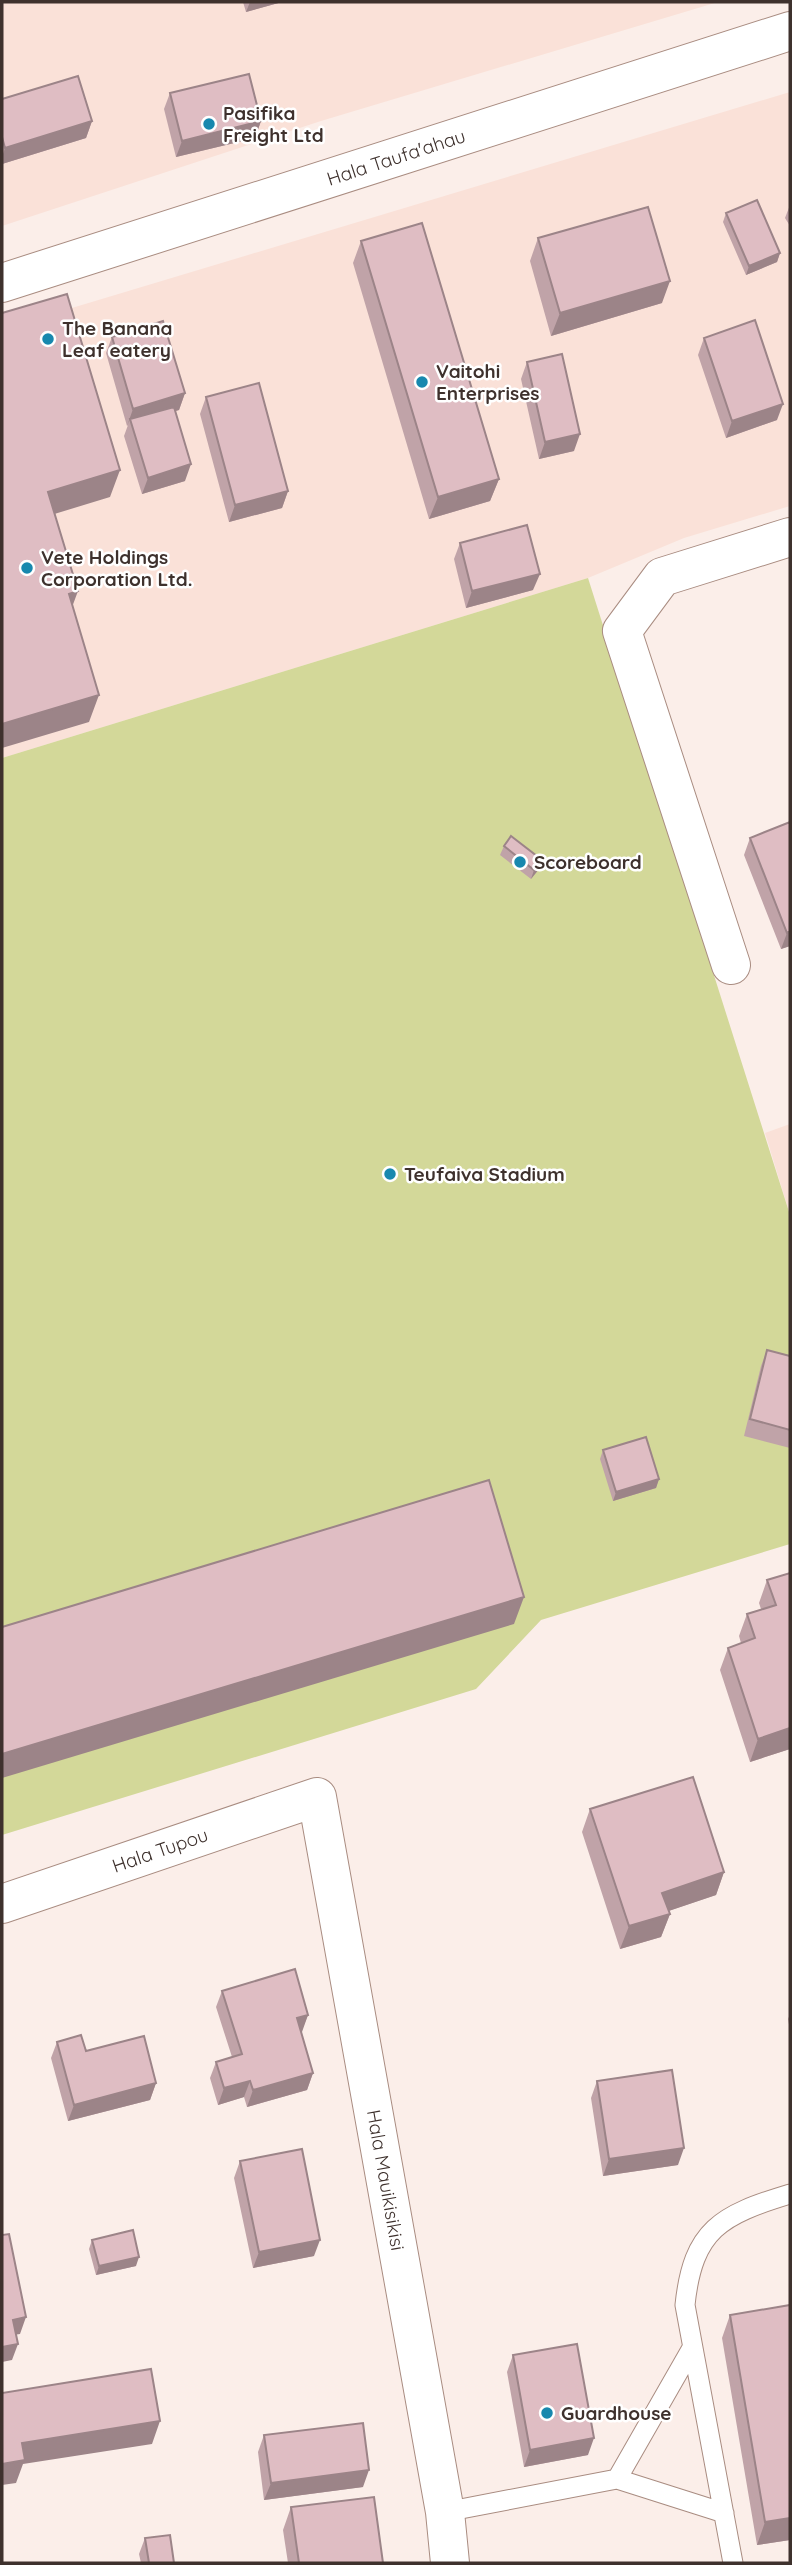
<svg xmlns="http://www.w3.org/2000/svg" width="792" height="2565" viewBox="0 0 792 2565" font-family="Quicksand,sans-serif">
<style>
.built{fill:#fae1d8}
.garden{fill:#d3d899}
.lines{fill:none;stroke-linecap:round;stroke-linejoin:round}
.lane-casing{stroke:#a98c81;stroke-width:21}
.street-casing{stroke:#a98c81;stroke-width:40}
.primary-casing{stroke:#a98c81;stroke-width:40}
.lane{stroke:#fff;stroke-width:19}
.street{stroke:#fff;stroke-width:38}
.primary{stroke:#fff;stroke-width:38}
.wall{fill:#c0a3a8}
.shaded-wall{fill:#9c8488}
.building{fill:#dfbdc3;stroke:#9c8488;stroke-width:2}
.poi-dot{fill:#1888ae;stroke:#fff;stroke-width:2.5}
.labels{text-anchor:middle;stroke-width:5;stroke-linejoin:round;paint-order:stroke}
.poi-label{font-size:19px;font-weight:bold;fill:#3e312d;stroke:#fff;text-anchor:start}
.street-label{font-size:19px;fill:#3e312d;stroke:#fff}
</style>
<rect width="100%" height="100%" fill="#fbeee9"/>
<path class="built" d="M2,2h716l-397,119 -319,105z
M790,92v414l-106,32 -96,40 -586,180v-429z
M790,1124v91l-25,-82z"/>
<path class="garden" d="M588,578l202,637v329l-249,76 -65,69 -474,146v-1077z"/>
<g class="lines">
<g class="lane-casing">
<path id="lane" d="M617,2479l75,-131
M445,2512l172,-33 107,34
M733,2563l-48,-258c8,-76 36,-90 105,-111"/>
</g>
<g class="street-casing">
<path id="street" d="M731,965l-109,-334 40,-54 128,-40
M2,1904l315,-107 128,715 5,51"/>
</g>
<g class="primary-casing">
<path id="primary" d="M2,283l788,-252"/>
</g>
<use href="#lane" class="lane"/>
<use href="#street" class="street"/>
<use href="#primary" class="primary"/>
</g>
<path class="wall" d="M243,2h39l-36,10z
M170,93l91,28 -6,17 -79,19 -12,-48z
M2,99l90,22 -6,17 -84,26z
M790,205v21l-5,-8z
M726,213l54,40 -3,9 -31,13 -23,-53z
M538,238l124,65 -111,33 -21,-75z
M361,241l138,238 -9,22 -61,18 -76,-256z
M112,337l73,56 -6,17 -4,1 10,70 -43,13 -18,-58 4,-11 -1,1 -21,-73z
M704,338l73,82 -51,18 -28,-83z
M527,362l47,89 -35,8 -18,-80z
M206,397l82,94 -6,17 -53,14 -29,-108z
M460,543l73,47 -67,18 -12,-49z
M790,822v124l-9,3 -37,-94 6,-17z
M504,846l35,23 -8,10 -31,-24z
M767,1350l23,6v92l-46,-12 17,-70z
M603,1450l56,29 -3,9 -43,13 -13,-42z
M790,1573v176l-40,13 -30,-92 8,-22 13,-5 -2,-7 8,-22 14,-5 -2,-6 8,-23z
M590,1809l134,63 -8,23 -48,16 2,3 -9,23 -41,12 -38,-117z
M222,1991l86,24 -7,17 12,41 -6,17 -60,17 -3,-10 -26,8 -8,-27 6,-16 16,-5 -16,-50z
M790,2014v16l-2,-11z
M57,2042l29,9 70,32 -6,17 -82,21 -17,-63z
M597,2081l81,84 -75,11 -12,-78z
M240,2161l74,95 -61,12 -19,-90z
M92,2240l44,26 -40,9 -7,-26z
M790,2305v235l-33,5 -35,-207 8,-23z
M513,2355l75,100 -64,12 -17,-95z
M264,2435l99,52 -99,13 -6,-48z
M291,2507l92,56h-95l-5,-33z
M145,2538l29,25h-33l-2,-9z"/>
<path class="shaded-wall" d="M250,2h32l-36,10z
M92,121l-6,17 -84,26v-7l3,-9z
M261,121l-6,17 -79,19 6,-16z
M780,253l-3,9 -31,13 3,-9z
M670,281l-8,22 -111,33 9,-23z
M185,393l-6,17 -47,14 -2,-5 -3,7 6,-17z
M783,404l-6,16 -51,18 6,-17z
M580,434l-6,17 -35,8 6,-17z
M191,464l-6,17 -43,13 6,-16z
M120,470l-10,27 -72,22 10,-27z
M499,479l-9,22 -61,18 9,-22z
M288,491l-6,17 -53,14 6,-17z
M540,574l-7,16 -67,18 6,-17z
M78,591l-10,27 1,-24z
M99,695l-10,27 -87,26v-24z
M542,860l-3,9 -8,10 3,-9z
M790,931v15l-9,3 6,-16z
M659,1479l-3,9 -43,13 3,-9z
M524,1597l-10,27 -512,154v-24z
M790,1728v21l-40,13 8,-23z
M724,1872l-8,23 -62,21 8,-23z
M670,1914l-9,23 -41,12 9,-23z
M308,2015l-6,17 -11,3 6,-17z
M313,2073l-6,17 -60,17 6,-17z
M250,2081l-6,16 -26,8 6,-17z
M156,2083l-6,17 -82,21 6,-16z
M684,2148l-6,17 -75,11 6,-17z
M320,2240l-6,16 -61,12 6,-16z
M139,2257l-3,9 -40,9 3,-9z
M26,2317l-6,17 -13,2 6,-16z
M18,2344l-6,16 -10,2v-15z
M160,2421l-8,23 -129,20 -7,19 -14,2v-21l20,-21z
M594,2438l-6,17 -64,12 6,-17z
M369,2470l-6,17 -99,13 7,-17z
M790,2518v22l-33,5 8,-23z"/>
<path class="building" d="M249,74l12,47 -79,20 -12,-48z
M78,76l14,45 -87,27 -3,-11v-38z
M757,200l23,53 -31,13 -23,-53z
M648,207l22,74 -110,32 -22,-75z
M422,223l77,256 -61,18 -77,-256z
M67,294l53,176 -72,22 30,99 -9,3 30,101 -97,29v-411z
M755,320l28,84 -51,17 -28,-83z
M163,321l22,72 -52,16 -21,-72z
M562,354l18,80 -35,8 -18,-80z
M259,383l29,108 -53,14 -29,-108z
M174,407l17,57 -43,14 -18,-59z
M527,525l13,49 -68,17 -12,-48z
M790,822v109l-3,2 -37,-95z
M511,836l31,24 -8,10 -30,-24z
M767,1350l23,6v74l-40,-11z
M646,1437l13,42 -43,13 -13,-42z
M489,1480l35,117 -522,157v-127z
M790,1573v155l-32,11 -30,-91 27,-10 -8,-24 29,-9 -9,-25z
M693,1777l31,95 -62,21 8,21 -41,12 -39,-117z
M295,1969l13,46 -11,3 16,55 -60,17 -3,-9 -26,7 -8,-26 26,-8 -20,-63z
M81,2035l5,16 58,-15 12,47 -82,22 -17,-63z
M672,2070l12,78 -75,11 -12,-78z
M302,2149l18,91 -61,12 -19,-91z
M133,2230l6,27 -40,9 -7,-26z
M9,2234l17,83 -13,3 5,24 -16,3v-112z
M790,2305v213l-25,4 -35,-207z
M577,2344l17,94 -64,12 -17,-95z
M151,2369l9,52 -138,22 3,17 -23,4v-71z
M363,2423l6,47 -98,13 -7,-48z
M374,2497l9,66h-84l-8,-56z
M170,2535l4,28h-25l-4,-25z"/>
<g class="poi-dot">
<circle cx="209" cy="124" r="7"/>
<circle cx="48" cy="339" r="7"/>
<circle cx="422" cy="382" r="7"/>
<circle cx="27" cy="568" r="7"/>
<circle cx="520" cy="862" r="7"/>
<circle cx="390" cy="1174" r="7"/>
<circle cx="547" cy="2413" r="7"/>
</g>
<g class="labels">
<g class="poi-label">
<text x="223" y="120">Pasifika<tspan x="223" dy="22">Freight Ltd</tspan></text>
<text x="62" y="335">The Banana<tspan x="62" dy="22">Leaf eatery</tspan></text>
<text x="436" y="378">Vaitohi<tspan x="436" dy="22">Enterprises</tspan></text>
<text x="41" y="564">Vete Holdings<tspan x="41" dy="22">Corporation Ltd.</tspan></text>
<text x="534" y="869">Scoreboard</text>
<text x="404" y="1181">Teufaiva Stadium</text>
<text x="561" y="2420">Guardhouse</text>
</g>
<g class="street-label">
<text transform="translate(396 157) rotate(-18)" y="7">Hala Taufa'ahau</text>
<text transform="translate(160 1850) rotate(-19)" y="7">Hala Tupou</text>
<text transform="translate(386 2180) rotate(80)" y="7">Hala Mauikisikisi</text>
</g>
</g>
<rect width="792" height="2565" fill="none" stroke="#3e312d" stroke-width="7"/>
</svg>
